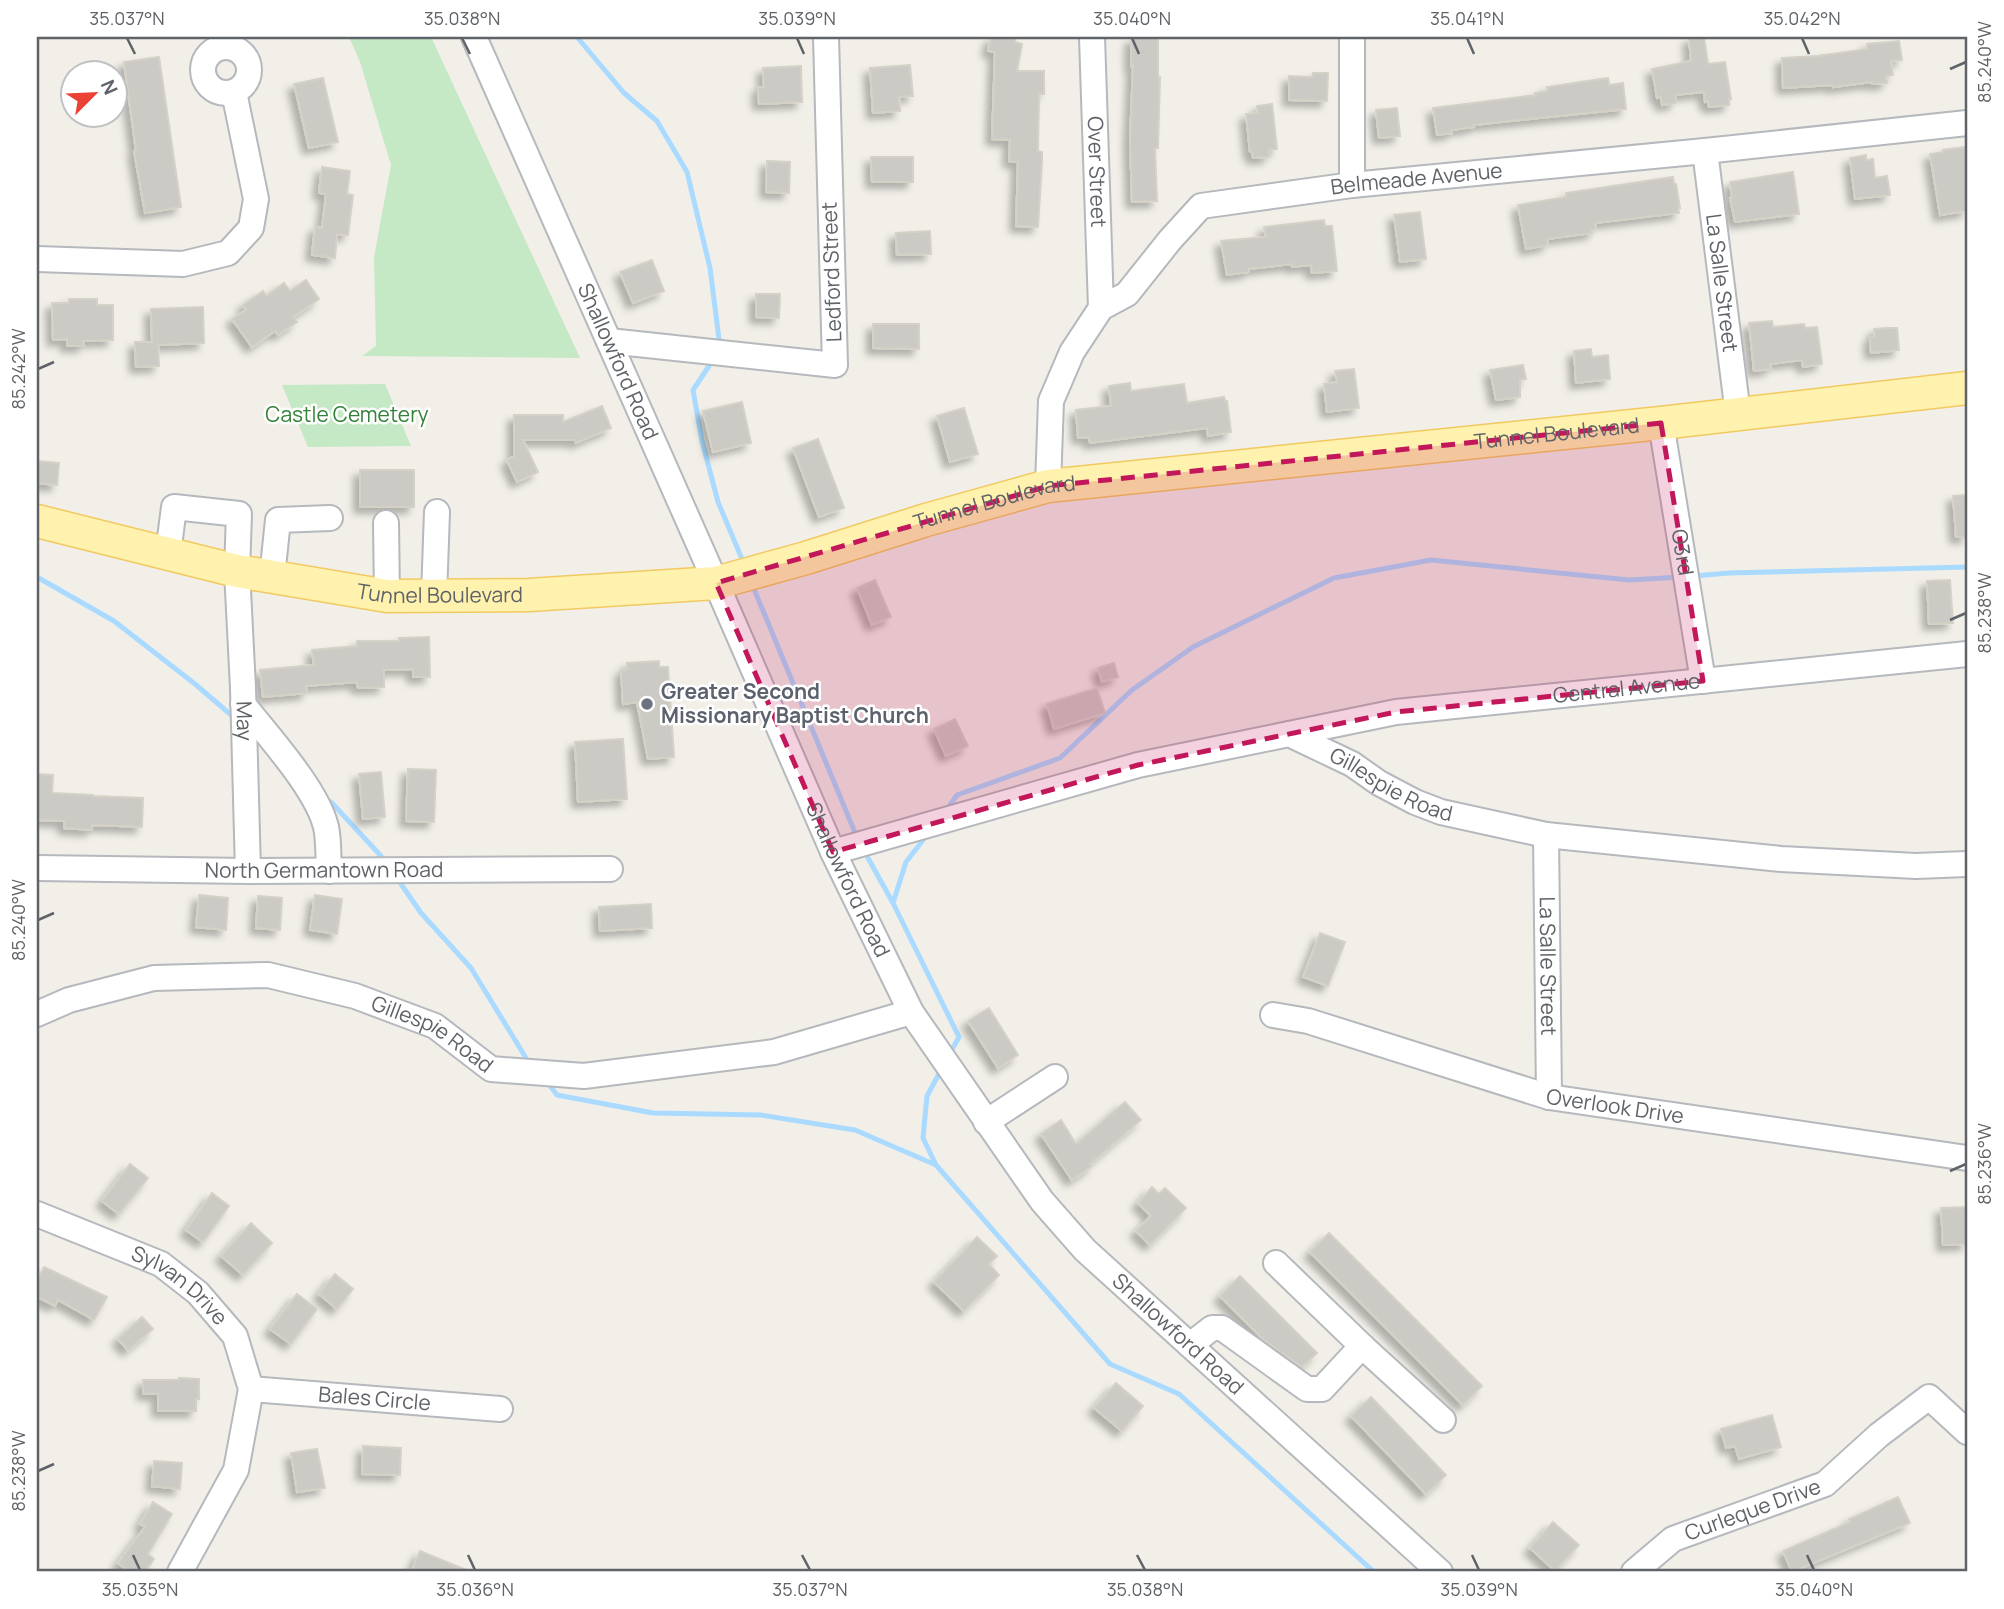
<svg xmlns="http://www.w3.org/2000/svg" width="2004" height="1609" viewBox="0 0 2004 1609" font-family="Manrope,sans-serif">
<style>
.green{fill:#c5e8c5}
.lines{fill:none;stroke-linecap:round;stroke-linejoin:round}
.stream{stroke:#aadaff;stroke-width:5}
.building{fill:#cccac5;stroke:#d6d1c6;stroke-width:2;filter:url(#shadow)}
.minor-casing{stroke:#b5b8bc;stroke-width:28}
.major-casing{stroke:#f2c960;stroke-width:35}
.minor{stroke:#fff;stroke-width:24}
.major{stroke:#fff2af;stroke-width:32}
.marked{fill:#c2185b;fill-opacity:0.2;stroke:#c2185b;stroke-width:5;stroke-dasharray:14 9;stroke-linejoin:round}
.ticks{fill:none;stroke:#5f6368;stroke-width:2.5}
.worship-dot{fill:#6b7280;stroke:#fff;stroke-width:2.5}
.labels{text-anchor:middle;stroke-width:5;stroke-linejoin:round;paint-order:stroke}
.street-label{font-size:21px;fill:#5f6368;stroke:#fff}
.park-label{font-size:21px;fill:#348238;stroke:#fff}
.worship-label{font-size:21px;font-weight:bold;fill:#5b616d;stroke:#fff;text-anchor:start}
.neatline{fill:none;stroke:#5f6368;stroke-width:2.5}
.ticks-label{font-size:18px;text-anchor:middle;fill:#5f6368}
</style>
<defs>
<filter id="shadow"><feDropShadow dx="-6" dy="6" stdDeviation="3.5" flood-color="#0004"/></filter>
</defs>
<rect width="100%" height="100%" fill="#f1efe8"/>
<path class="green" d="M349,37h82l149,321 -218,-2 14,-10 -2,-89 17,-92 -31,-103z
M385,384l26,62 -103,1 -26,-62z"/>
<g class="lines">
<path class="stream" d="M577,37l47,56 33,28 30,51 23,96 10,79
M709,366l-16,24 9,51 16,61 24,57
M1694,576l35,-3 238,-6
M37,577l77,44 81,63 35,30
M754,589l102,246
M331,802l50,54
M950,805l7,-10 103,-37 72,-68 61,-43 141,-69 97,-18 198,20 52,-3
M868,858l25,45 66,134 -10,18
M401,884l20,29 50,55 55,90
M893,903l13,-41 17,-22
M940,1072l-13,24 -4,42 13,27 174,199 69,30 195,178
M551,1087l6,8 96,18 108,2 94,15 81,35"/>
</g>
<path class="building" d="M991,37h25l-1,5 7,2 -5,27h27v23h-5l-1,57 4,1v9l-4,66 -22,-1 2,-64 -9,-1 1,-21 -18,-1 3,-87 -7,-1z
M1704,37l4,27 17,-2 6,37h-2v6l-20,2 -1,-6 -3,1 -1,-10 -29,3 1,8 -14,2 -1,-8 -4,1 -5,-29 39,-8 -2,-23z
M1131,38h27v39h2l-2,71h-3l2,53 -25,1 -2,-61 3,-76 -2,1z
M1899,41l3,19 -11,1 2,14 -7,1 1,7 -15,1v-2l-39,5v-2l-50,3 -1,-30 35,-2 51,-7 -1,-5z
M159,57l22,150 -36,6 -11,-62h2l-12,-89z
M910,65l3,31 -14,1 1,14 -27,2 -3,-45z
M801,66l1,36 -43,2 -1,-17h6l-1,-19z
M1313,73h15l-1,28 -38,-1v-24l23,1z
M323,78l15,64 -29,6 -15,-64z
M1608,78l1,7 14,-2 3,26 -153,16 1,2 -22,3v3l-15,2 -4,-27 103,-13 -1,-2 13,-2 -1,-4z
M1272,104l5,45 -8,1v7l-16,1 -1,-6h-2l-4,-38 12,-1 -1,-7z
M1397,108l3,28 -21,2 -3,-28z
M1966,147l1,64 -27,4 -10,-61 13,-2v-2z
M1866,155v5l7,-1 2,19 12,-2 3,19 -35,4 -5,-41z
M871,157h42v25h-41z
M767,161l23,1 -1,31 -23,-1z
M322,167l28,4 -3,23 6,1 -5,40 -11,-1 -2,24 -23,-3 3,-28 7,1 4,-34 -7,-1z
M1793,172l6,42 -64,8 -5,-24h2l-2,-16z
M1673,177l1,7h2l4,24h-2l1,5 -84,10 1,6 -5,1 1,3 -45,6 1,6 -22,4 -8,-44 48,-8v-4z
M1420,212l6,47 -26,3 -6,-47z
M1324,220l1,6h7l5,45 -25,2 -1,-8 -19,2v-3l-43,5v3l-22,3 -6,-34 45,-4 -2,-10z
M930,231l1,23 -34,1 -1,-22z
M652,260l12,31 -31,12 -13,-31z
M306,280l13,19 -26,18 4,5 -19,13 -3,-4 -23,16 -20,-28 14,-9 -3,-5 20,-14 3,5 18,-13 6,8z
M756,294h24l-1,24 -23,-1z
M69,299h28v6h16v35l-30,1 1,5h-17v-7l-14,1 -1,-37h17z
M203,307l1,36 -46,2 1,21 -23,1 -1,-25h17l-1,-33z
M1772,321l1,6 31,-3 1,4 12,-1 5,37 -19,3 -1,-7 -32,4 1,5 -17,2 -5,-48z
M873,324h46v25l-46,-1z
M1888,328h9l2,22 -28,3 -1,-16h5l-1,-8z
M1591,349l1,8 16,-2 2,24 -34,4 -2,-32z
M1523,365l3,14 -6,1v17l-24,3 -6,-30z
M1354,369l5,39 -32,4 -3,-28 13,-2 -2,-11z
M1130,383l1,8 53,-7 3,19 37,-6 1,4h2l4,31 -23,4 -1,-8 -117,15 -1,-6 -11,1 -2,-28 35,-4 -2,-20z
M742,402l9,41 -38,9 -10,-41z
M602,406l9,22 -35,15 -1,-3h-52l15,32 -21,10 -10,-22 7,-4v-41h49v7z
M964,408l14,46 -28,8 -13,-46z
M818,439l26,69 -25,9 -26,-69z
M37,461l22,2 -2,22 -20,-2z
M360,470h54v37h-54z
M1967,495v42h-11l-3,-41z
M875,580l16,37 -19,8 -15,-37z
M1950,580l3,43 -24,1 -2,-43z
M429,637l1,40h-17v-8l-29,1v17l-26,1 -1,-6 -51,4 1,7 -44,4 -3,-27 54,-5 -2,-15 45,-4v-5h42v-3z
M659,661v6h9l6,90 -26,2 -11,-57 -14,2 -2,-34h6v-7z
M1114,663l4,14 -16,5 -4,-14z
M1097,688l8,25 -51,16 -7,-25z
M955,719l13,27 -22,10 -12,-27z
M623,739l4,60 -49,3 -3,-60z
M408,769l28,1 -2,52 -28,-1z
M381,772l4,45 -22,2 -4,-45z
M37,774l16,1 -1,18 41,2v1l50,2 -1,29 -50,-2v5l-28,-2v-7l-27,-1z
M199,895l29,3 -2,32 -30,-3z
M315,895l27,4 -5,35 -27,-4z
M258,896l24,2 -2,32 -24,-2z
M651,904l1,24 -52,3 -1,-24z
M1320,933l25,9 -17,44 -25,-9z
M989,1008l29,47 -20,13 -30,-47z
M1125,1102l16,18 -51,44 2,2 -20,14 -31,-46 20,-14 15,24z
M130,1164l18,14 -29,36 -17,-13z
M1152,1187l7,7 6,-6 21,20 -36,37 -14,-14 15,-15 -13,-13z
M212,1193l17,13 -26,36 -17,-12z
M1967,1207v37l-24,1 -2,-37z
M251,1223l21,20 -29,32 -22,-19z
M1329,1233l153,153 -19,19 -153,-153z
M977,1237l20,19 -8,8 10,11 -35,36 -30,-29z
M44,1267l63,30 -13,23 -36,-20 -3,6 -18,-9v-15z
M335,1274l18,15 -16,20 -18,-15z
M1240,1276l77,77 -15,14 -38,-27 -44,-44z
M297,1294l20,15 -26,35 -21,-15z
M142,1317l11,12 -25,21 -10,-11z
M179,1378l20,1v20h-3v12h-38v-17h-15v-14h36z
M1116,1383l27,23 -21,25 -28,-23z
M1371,1397l75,78 -20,19 -75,-78z
M1772,1415l9,32 -42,12 -4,-13 -9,2 -5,-19z
M363,1446l38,2 -1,27 -38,-1z
M317,1449l8,39 -28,4 -6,-39z
M154,1461l28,2 -2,26 -28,-3z
M1898,1497l12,26 -118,49 -9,-21 67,-29 -1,-3z
M153,1502l19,12 -24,40 6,5 -9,13h-15l-12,-9 27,-36 -5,-3z
M1553,1522l26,23 -24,26 -25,-23z
M420,1551l51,21h-60z"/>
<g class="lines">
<g class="minor-casing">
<g id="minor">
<path id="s1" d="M474,37l242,546 117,269 78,160 131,189 43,49 355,322"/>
<path id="s2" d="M1092,37l9,271"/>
<path d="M1352,37v148"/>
<circle cx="226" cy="70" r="23"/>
<path id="s3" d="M1705,151l33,263"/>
<path d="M37,259l146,5 45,-11 23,-25 5,-29 -22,-107"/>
<path d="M609,341l226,24 -9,-328"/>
<path id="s4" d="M1661,423l42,258"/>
<path id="s5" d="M1048,486l3,-85 21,-49 29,-44 26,-14 43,-54 31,-34 151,-21 353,-34 262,-28"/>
<path d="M386,523l1,73"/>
<path id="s6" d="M168,554l6,-47 65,7 -2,57 6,117 5,183"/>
<path d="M272,577l6,-57 52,-2"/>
<path d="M434,596l3,-84"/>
<path d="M243,704c24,31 74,85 83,123 3,13 2,29 3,44"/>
<path id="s7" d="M1289,734l107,-22 571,-58"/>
<path id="s8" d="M1546,835l3,262"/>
<path id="s9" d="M833,852l305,-87 151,-31 63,30 27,19 36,19 26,10 105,23 235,24 135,7 51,-2"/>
<path id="s10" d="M37,868l211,3 362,-2"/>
<path id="s11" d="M37,1014l32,-14 85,-22 114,-3 87,21 80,30 56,43 93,7 190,-24 137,-40"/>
<path id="s12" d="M1273,1015l35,6 241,76 418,61"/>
<path d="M986,1122l69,-45"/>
<path id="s13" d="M37,1214l124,50 37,29 37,43 16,53 -15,81 -56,102"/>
<path d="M1276,1263l86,83"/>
<path d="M1190,1345l22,-17h10l85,61h15l40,-43 81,74"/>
<path id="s14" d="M251,1389l249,20"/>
<path id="s15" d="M1634,1572l39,-33 152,-55 54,-49 50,-38 38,35"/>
</g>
</g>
<g class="major-casing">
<g id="major">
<path id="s16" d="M37,521l200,50 150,25 142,-1 187,-12 90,-25 120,-38 122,-34 613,-63 306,-35"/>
</g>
</g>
<use href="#minor" class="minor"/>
<use href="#major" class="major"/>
</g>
<path class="marked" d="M1661,423l42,258 -307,31 -258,53 -305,87 -117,-269 332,-97z"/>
<path class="ticks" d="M127,38l8,16M462,38l8,16M797,38l7,16M1132,38l7,16M1467,38l7,16M1802,38l7,16M1950,69l16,-7M38,369l16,-7M1950,620l16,-7M38,920l16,-7M1950,1171l16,-7M38,1471l16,-7M133,1555l7,15M468,1555l7,15M802,1555l8,15M1137,1555l8,15M1472,1555l7,15M1807,1555l7,15"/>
<circle class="worship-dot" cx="647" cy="704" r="7"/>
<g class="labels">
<g class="street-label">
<text dy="7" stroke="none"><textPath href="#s2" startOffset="135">Over Street</textPath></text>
<text dy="7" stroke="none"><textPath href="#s5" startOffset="553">Belmeade Avenue</textPath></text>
<text transform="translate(832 272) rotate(-92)" y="7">Ledford Street</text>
<text dy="7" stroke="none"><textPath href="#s3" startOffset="133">La Salle Street</textPath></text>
<text dy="7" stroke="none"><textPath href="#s1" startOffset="355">Shallowford Road</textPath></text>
<text dy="7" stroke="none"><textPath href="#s16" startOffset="1545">Tunnel Boulevard</textPath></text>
<text dy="7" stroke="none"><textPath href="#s16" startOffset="978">Tunnel Boulevard</textPath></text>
<text dy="7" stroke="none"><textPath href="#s4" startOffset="131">O3rd</textPath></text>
<text dy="7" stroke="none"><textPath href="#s16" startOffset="411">Tunnel Boulevard</textPath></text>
<text dy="7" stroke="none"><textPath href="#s7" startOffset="341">Central Avenue</textPath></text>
<text dy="7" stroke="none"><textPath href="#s6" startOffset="320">May</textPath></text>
<text dy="7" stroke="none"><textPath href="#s9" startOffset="586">Gillespie Road</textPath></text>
<text dy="7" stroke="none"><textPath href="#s10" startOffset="287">North Germantown Road</textPath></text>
<text dy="7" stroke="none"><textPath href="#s1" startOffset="922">Shallowford Road</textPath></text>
<text dy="7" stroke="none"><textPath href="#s8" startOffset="131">La Salle Street</textPath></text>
<text dy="7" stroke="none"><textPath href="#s11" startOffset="413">Gillespie Road</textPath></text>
<text dy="7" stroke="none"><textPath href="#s12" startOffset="355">Overlook Drive</textPath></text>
<text dy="7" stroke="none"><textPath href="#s13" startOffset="161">Sylvan Drive</textPath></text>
<text dy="7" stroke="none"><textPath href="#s1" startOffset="1489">Shallowford Road</textPath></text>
<text dy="7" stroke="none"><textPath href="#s14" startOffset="124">Bales Circle</textPath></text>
<text dy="7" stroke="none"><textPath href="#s15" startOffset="136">Curleque Drive</textPath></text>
</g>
<g class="park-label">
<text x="347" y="422">Castle Cemetery</text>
</g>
<g class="worship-label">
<text x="661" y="699">Greater Second<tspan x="661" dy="24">Missionary Baptist Church</tspan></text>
</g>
</g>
<rect width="2004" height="1609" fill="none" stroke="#ffffff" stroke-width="77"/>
<g transform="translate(94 94) rotate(66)"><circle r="33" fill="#ffffff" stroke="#bfc1c3" stroke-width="2"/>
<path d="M0-5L12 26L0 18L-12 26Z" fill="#ea4335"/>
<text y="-10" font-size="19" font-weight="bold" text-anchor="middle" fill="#5f6368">N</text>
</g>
<rect x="38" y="38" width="1928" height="1532" class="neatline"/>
<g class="ticks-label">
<text x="127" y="25">35.037°N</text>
<text x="462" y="25">35.038°N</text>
<text x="797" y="25">35.039°N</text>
<text x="1132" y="25">35.040°N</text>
<text x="1467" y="25">35.041°N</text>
<text x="1802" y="25">35.042°N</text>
<text transform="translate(1985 62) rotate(-90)" y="6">85.240°W</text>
<text transform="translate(19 369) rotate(-90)" y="6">85.242°W</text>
<text transform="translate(1985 613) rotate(-90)" y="6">85.238°W</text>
<text transform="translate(19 920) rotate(-90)" y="6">85.240°W</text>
<text transform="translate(1985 1164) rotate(-90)" y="6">85.236°W</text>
<text transform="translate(19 1471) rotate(-90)" y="6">85.238°W</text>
<text x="140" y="1596">35.035°N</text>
<text x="475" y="1596">35.036°N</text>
<text x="810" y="1596">35.037°N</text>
<text x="1145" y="1596">35.038°N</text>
<text x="1479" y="1596">35.039°N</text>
<text x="1814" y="1596">35.040°N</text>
</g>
</svg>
